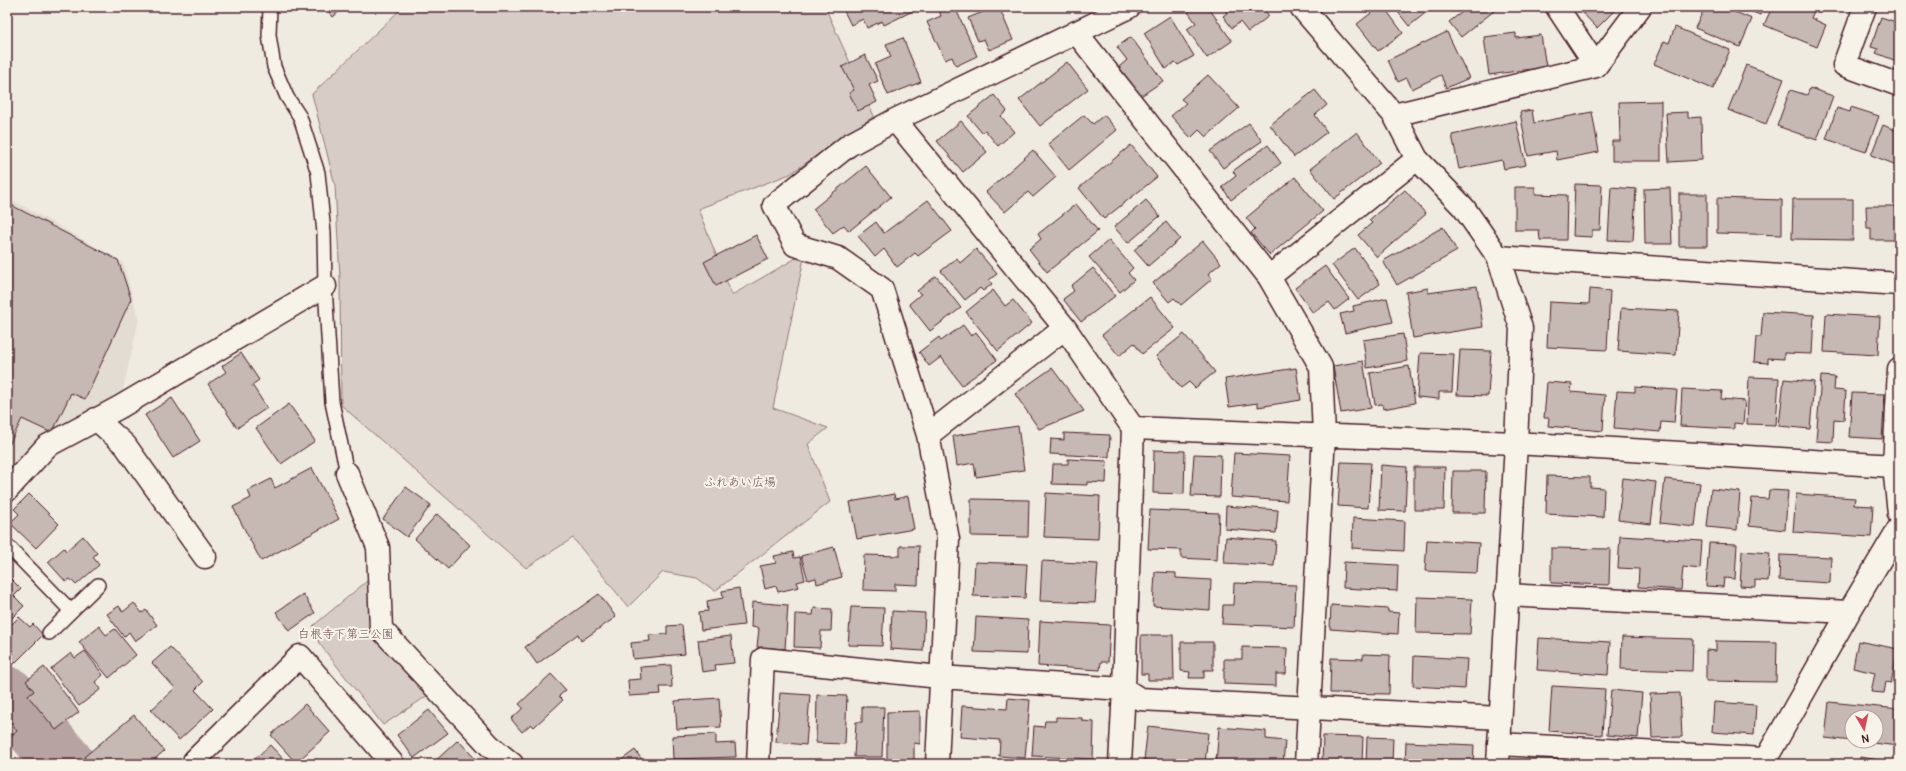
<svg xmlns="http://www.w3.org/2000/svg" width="1906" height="771" viewBox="0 0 1906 771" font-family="Pangolin,'Klee One',sans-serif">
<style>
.built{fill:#e3dcd2}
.green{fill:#d8cdc6;stroke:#917678}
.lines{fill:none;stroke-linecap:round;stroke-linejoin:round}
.river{stroke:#b7a4a2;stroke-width:59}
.building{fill:#c6b8b3;stroke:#4a1f2b}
.lane-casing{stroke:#4a1f2b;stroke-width:16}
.street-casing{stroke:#4a1f2b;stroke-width:25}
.secondary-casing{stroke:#4a1f2b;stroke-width:25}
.lane{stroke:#f7f3e8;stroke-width:13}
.street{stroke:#f7f3e8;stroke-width:22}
.secondary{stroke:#f7f3e8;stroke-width:22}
.labels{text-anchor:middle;stroke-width:4;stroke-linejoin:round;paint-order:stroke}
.park-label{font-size:12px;fill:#6e4a52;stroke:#f7f3e8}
</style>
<rect width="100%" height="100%" fill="#f0ebe0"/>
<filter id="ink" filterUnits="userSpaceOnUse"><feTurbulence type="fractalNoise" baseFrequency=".025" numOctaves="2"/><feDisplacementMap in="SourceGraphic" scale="8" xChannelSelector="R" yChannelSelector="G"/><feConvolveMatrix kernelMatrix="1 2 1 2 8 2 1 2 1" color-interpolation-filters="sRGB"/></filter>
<g filter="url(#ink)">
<path class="built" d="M7,197l116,65 16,58 -17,74 -115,82z"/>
<path class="green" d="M403,7h422l49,109 -84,58 -92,35 34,86 73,-42 -32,155 55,20 -20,16 22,58 -115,89 -18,-13 -34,-6 -35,35 -55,-69 -47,30 -185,-163 -1,-127 -5,-93 -23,-91z
M367,581l7,51 56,62 -47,31 -64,-82 -6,-17z"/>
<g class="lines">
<path class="river" d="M7,696l58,68"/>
</g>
<path class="building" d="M325,7h19l-11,10z
M842,7h79l-37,18 -2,-4 -15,7 -4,-9 -12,6z
M946,7h9l22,49 -21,10 -4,-9 -7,3 -18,-38 14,-6 -2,-6z
M995,7h4l14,33 -24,10 -5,-11 -6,2 -10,-23z
M1195,7h13l24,34 -25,17 -20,-29 9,-6 -8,-11z
M1223,7h39l7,9 -21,16 -8,-10 -8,6 -9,-12 4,-3z
M1379,7h5l19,26 -25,18 -21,-27z
M1394,7h30l4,4 -19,15z
M1465,7h34l-38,30 -12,-15 17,-13z
M1577,7h41l-21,21z
M1705,7h18l29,12 -12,28 -45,-19z
M1741,7h23l-4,8z
M1772,7h33l9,4 -3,7 15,7 -9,22 -53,-22z
M1170,16l24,40 -16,9 -3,-3 -9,7 -22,-36z
M1881,17l18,6v39l-23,-9 2,-4 -7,-2z
M1675,27l55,23 -17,39 -59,-25 10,-23 5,2z
M1447,32l22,46 -23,10 -5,-13 -29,14 -5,-11 -9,4 -10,-22z
M1516,33v5l25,-3 5,32 -57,8 -5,-38z
M1131,37l32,44 -22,15 -22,-29 8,-7 -10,-13z
M903,38l18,44 -33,13 -13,-31 16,-7 -5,-13z
M865,55l13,26 -9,4 8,17 -19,9 -9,-18 5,-3 -12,-23z
M1067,62l21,27 -48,37 -21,-26z
M1746,65l38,14 -18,45 -38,-14z
M1208,75l31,33 -33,29 -7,-7 -8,8 -20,-22 15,-13 -5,-4z
M1810,88l23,8 -16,44 -40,-14 13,-36 17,5z
M1315,90l12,15 -12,10 12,17 -33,25 -24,-32z
M994,95l13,16 -6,5 13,16 -16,14 -13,-16 -3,3 -14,-17z
M1661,101v60h-49v-20h8l-1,-39z
M1851,107l28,9 -13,36 -40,-13 11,-31 13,4z
M1532,110l2,13 58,-11 7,40 -42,8 -1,-9 -28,5 -8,-44z
M1688,112v6l13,-1 1,43 -33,2 -3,-49z
M1084,115l9,9 11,-9 13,15 -48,40 -21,-26z
M1899,119v47l-28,-11 12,-30 12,5z
M961,121l26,31 -24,20 -26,-31z
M1516,121l10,44 -22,4 -2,-9 -43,9 -7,-34z
M1249,123l13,18 -39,27 -13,-17z
M1357,132l23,31 -46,36 -24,-30z
M1131,145l26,32 -53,42 -25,-31z
M1268,145l13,18 -50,37 -9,-13 14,-11 -3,-5z
M1033,150l23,27 -23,20 -5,-5 -23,20 -19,-20z
M866,166l25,31 -42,34 -5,-6 -11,8 -20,-24z
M1295,177l28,34 -53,44 -19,-22 4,-4 -9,-11z
M1575,184l27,1 -2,45h-8v7l-19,-1z
M1515,187h20v7l32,1 -1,45h-26l-1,-10h-24z
M1611,187l25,2 -3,52 -25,-1z
M1670,188l2,56h-27l-1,-55z
M1405,190l21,24 -49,43 -19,-22 14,-12 -3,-3z
M1679,194h28v52h-28z
M1717,198l65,2v35l-65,-2z
M1793,199h60v41l-61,-1z
M928,200l24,31 -34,25 -3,-3 -18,14 -13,-18 -9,8 -17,-21 18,-14 8,11z
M1146,200l14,16 -32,27 -14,-16z
M7,203l111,57 13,39 -46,100 -14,-6 -19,40 -30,-14 -13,26 -2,-1z
M1076,204l22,27 -51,41 -18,-23 12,-10 -3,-5z
M1866,206h33v34h-28v-12h-4z
M1166,222l14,17 -32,27 -14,-16z
M1443,227l14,24 -60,34 -14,-24z
M756,235l12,24 -52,27 -12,-24z
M1109,240l24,28 -5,5 6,7 -14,12 -31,-35z
M1203,241l18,22 -13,11 4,5 -31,26 -7,-7 -5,4 -16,-19z
M1355,248l25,36 -22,16 -26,-35z
M976,249l21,25 -8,6 3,4 -9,7 -3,-3 -15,12 -24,-29 16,-13 3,5z
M1325,266l24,33 -14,11 -6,-8 -16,11 -18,-25z
M1093,268l22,28 -34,26 -18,-23 11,-8 -3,-5z
M936,276l25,32 -31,23 -21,-27 12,-10 -4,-3z
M1477,286l6,41 -70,11 -7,-46 22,-4v5z
M1590,289l20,2 -3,59 -60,-3 2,-45 40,2z
M993,290l12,16 8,-6 19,23 -34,28 -32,-39z
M1150,297l25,31 -33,26 -8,-11 -15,13 -17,-21z
M1387,298l6,24 -48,11 -5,-19 14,-3 -1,-5z
M1621,308l58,3 -3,44 -58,-4z
M1763,312l51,3 -2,39 -28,-1v6l-16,-1v5l-14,-1 2,-25h5z
M1826,314l54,3 -2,38 -54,-3z
M963,325l8,11 5,-4 21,28 -35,25 -21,-28 -12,9 -10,-14 20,-15 2,4z
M1184,334l31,38 -20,16 -6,-6 -8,6 -25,-32z
M1403,334l4,27 -40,7 -4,-28z
M1460,350l31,1 -3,45 -31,-1z
M241,353l18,27 -7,5 15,23 -30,20 -29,-44 18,-12 -4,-6z
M1420,353l34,1 -2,38h-13v7l-22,-2z
M1363,361l8,47 -30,5 -8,-47z
M1409,366l6,37 -32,6 -1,-5 -7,1 -5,-32z
M1052,368l32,43 -45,18 -24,-35z
M1296,368l5,32 -43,7v-4l-29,4 -4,-28z
M1821,376l14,1 -1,13 12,1 -2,29 -10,-1 -1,23 -17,-1z
M1749,377l30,1 -3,47 -29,-1z
M1784,379l30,3 -4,47 -31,-3z
M1547,382l25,2 -1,8 34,3 -2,36 -55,-5 1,-8h-5z
M1635,387l42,3 -3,33 -13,-1 -1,10 -46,-4 3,-37 18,1z
M1682,389l40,2 -1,8 24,2 -2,23 -9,-1v6l-54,-3z
M1852,393l33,1 -3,45 -33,-2z
M172,398l28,43 -27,17 -28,-43z
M289,404l26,37 -34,23 -25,-36z
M1018,426l6,44 -48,7 -2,-14 -17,3 -4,-30z
M1064,433l46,2 -1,22 -59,-3 1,-15 13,1z
M1154,450l31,1 -1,43 -31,-1z
M1234,453l56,3 -3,45 -56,-4z
M1194,454l27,1 -1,42 -29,-1z
M1068,459l39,2 -1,22 -19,-1v3l-35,-1 1,-20h15z
M1341,462l30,1 -3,45 -30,-2z
M1381,465l26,2 -2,44 -26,-1z
M1414,467h31l-1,43h-30z
M312,468l27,51 -78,42 -28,-54 18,-9 -3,-7 23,-12 4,9z
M1453,471h33l-1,42h-33z
M1547,476l43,1v10l14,1 -1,29 -57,-3z
M1623,478l33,4 -5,42 -33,-4z
M1665,479l35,4 -5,44 -35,-4z
M406,487l25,18 -24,32 -24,-18z
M1711,489l29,3 -3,38 -30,-3z
M1769,490l19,1 -3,39 -36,-4 3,-28 16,1z
M1046,493l54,3 -2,43 -54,-2z
M29,494l30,30 -23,24 -26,-25 9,-9 -5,-5z
M894,494l1,5 13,-3 6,33 -57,10 -7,-37z
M1796,494l59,4 -1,7 19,1 -2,31 -78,-5z
M971,499l58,1 -1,37 -57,-1z
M1226,506l52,4 -2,23 -51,-4z
M1150,510l69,3 -2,47 -36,-2v-8l-33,-1z
M437,514l33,31 -22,24 -33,-30z
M1353,518l52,3 -1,30 -52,-3z
M83,536l14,17 -4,4 6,8 -23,20 -6,-6 -4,3 -18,-20 16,-14 2,3z
M1620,536l82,5 -2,28 -17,-2 -2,23 -43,-3 1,-18 -21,-1z
M1226,537l50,4 -2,25 -50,-3z
M1427,540l52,3 -2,30 -52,-2z
M1709,543l28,1 -2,35 -11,-1 -1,9 -17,-1z
M900,546h19l-1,39 -23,-1v7l-32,-1 1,-35 36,1z
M834,547l8,30 -25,7 -1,-6 -8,2 -7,-24z
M1551,548l59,1 -1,36 -58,-2z
M1742,551l28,2 -2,28 -13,-1v7l-15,-1z
M793,552l1,6 6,-1 5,23 -8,2 2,5 -21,5 -2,-6 -11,3 -5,-23 16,-3 -2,-7z
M1780,555l51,2 -1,26 -51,-3z
M1042,561l56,3 -3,39 -55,-2z
M975,562l52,2 -2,34 -52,-2z
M1344,562l54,3 -1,26 -54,-3z
M1155,572l21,1v5l35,2 -1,30 -57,-4z
M8,576l13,13 -7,7 10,10 -17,17z
M1234,583l62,2 -2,42 -72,-3 1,-19h10z
M739,588l5,37 -43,5 -2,-18 9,-1 -1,-10 16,-3 -1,-7z
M303,594l12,19 -26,18 -13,-19z
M599,594l17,23 -35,24 -3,-7 -41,30 -12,-17z
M1417,597l55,2 -2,35 -54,-1z
M752,602l36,3 -3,44 -28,-2 2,-19 -8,-1z
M134,603l8,10 4,-3 11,15 -22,16 -6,-9 -5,5 -17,-23 12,-8 4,6z
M1331,605l57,4v3l11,1 -1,21 -68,-5z
M851,607l33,1 -2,38 -34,-1z
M814,608l18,1 -1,22h-10l-1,17 -26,-1 1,-33 18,1z
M892,611l33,2 -2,38 -33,-2z
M19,617l11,10 3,-3 10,11 -30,30 -6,-6v-30z
M976,617l52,3 -1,34 -53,-2z
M1040,621l70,4 -2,37h-7l-1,8 -62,-4z
M682,625l3,29 -52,5 -2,-16 19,-2 -1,-6 18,-1v-8z
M99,626l7,9 9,-6 21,26 -27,23 -30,-36z
M1141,635h32l1,45h-26v-6h-7z
M731,636l3,27 -19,2 1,5 -14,2 -4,-32z
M1622,637l71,2 -1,32 -71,-2z
M1539,638l71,4 -2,33 -71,-5z
M1716,641l61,1 -1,40 -70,-1v-31l10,1z
M1858,641l40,8 -7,34 -5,-1 -2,11 -13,-1 4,-19 -22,-5z
M1181,642h32v28h-9v8h-15l1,-6 -9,-1z
M170,647l33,35 -8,8 18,19 -34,31 -28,-30 24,-22 -23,-25z
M1242,647l45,1 -1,26h-10v12l-52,-2v-25h18z
M85,651l18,24 -8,7 6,7 -22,17 -28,-37 20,-16 4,5z
M1363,654l27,1 -1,39 -59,-1 1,-35 32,1z
M1414,656l53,3 -2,30 -52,-3z
M671,665l1,22h-12l1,7 -32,2 -1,-16 13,-1 -1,-12z
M44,667l35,45 -23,18 -28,-34 6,-5 -8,-10z
M551,674l15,16 -7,6 4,4 -29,27 -3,-3 -9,8 -11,-13 12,-11 -4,-4z
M1552,686l53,3 -3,46 -53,-4z
M1611,690l31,3 -4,45 -31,-3z
M780,693l30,2 -4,50 -30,-3z
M1680,693l2,44 -30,1 -2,-44z
M817,695l30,1 -2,48 -29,-1z
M719,698l2,29 -44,2 -2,-28z
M1008,698l22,2 -5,58 -26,-2 1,-16 -40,-3 2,-31 45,3z
M1714,702l42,3 -2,30 -42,-3z
M1829,702l70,7v37l-45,-5h22v-24h-24v24l-27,-3z
M305,704l25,28 -34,31 -25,-28z
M862,707h22l-2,50h-28l2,-35h6z
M429,710l19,23 -34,25 -17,-23z
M920,711v33l-6,-1v18h-27v-49z
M134,715l30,36 -15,13h-59l-6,-7z
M1056,717l26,1v3l12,1 -1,37 -61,-3 2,-30 10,1 1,-6h11z
M7,718l10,13 -10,8z
M1148,726l60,7 -3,31h-19l-42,-4z
M1219,727l47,4v8l19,2 -2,23h-67z
M716,734v10l19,-1 1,14 -63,2 -1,-23z
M1323,736l40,1 -1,27h-40z
M1367,737l26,1 -1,26h-26z
M458,740l22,24h-48z
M1406,742l68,3 -1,19h-68z
M270,745l18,19h-39z
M635,750l10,14h-29z
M1860,757l39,6v1h-40z
M717,763v1h-44z"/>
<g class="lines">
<g class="lane-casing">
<path id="lane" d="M270,7l-1,28 5,32 13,30 13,20 18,56 6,60 1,53 7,116 15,71
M7,545l64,66
M49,633l49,-48"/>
</g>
<g class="street-casing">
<path id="street" d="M1557,7l39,59
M1865,7l-21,58 55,20
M1076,32l193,245 52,90 3,68 -18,329
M1394,115l202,-49 44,-59
M895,120l170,208 68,100 -9,261 -4,75
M1498,257l401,27
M1269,277l148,-118
M1899,369l-5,97 5,48
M96,419l29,26 80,112
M1133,428l383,15 378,23
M928,435l137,-107
M347,473l31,74 3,82 109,117 22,18
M7,490l40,-44 73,-39 205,-121
M1506,595l343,17
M1499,744l265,15
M196,764l-2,-3 106,-105 93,108
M758,764l5,-105 177,18 184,12 16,10 360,19
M937,764l11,-225 -20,-104 -46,-146 -44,-31 -43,-13 -21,-40 75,-60 46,-25 234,-113
M1763,764l86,-152 50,-84"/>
</g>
<g class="secondary-casing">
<path id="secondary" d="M1301,7l93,108 23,44 47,49 34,49 23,71 -5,115 -18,321"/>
</g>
<use href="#lane" class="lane"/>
<use href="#street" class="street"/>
<use href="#secondary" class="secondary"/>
</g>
</g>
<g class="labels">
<g class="park-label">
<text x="740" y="486">ふれあい広場</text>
<text x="346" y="638">白根寺下第三公園</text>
</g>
</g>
<rect width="1906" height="771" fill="none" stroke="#f7f3e8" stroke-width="24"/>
<rect x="12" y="12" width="1882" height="747" fill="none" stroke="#4a1f2b" stroke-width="1.5" filter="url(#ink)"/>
<g transform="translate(1864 729) rotate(171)"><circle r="19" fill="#f7f3e8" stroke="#b29e9c"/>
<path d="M0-3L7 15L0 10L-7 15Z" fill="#d1495b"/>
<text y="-6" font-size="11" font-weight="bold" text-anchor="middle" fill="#4a1f2b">N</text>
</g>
</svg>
